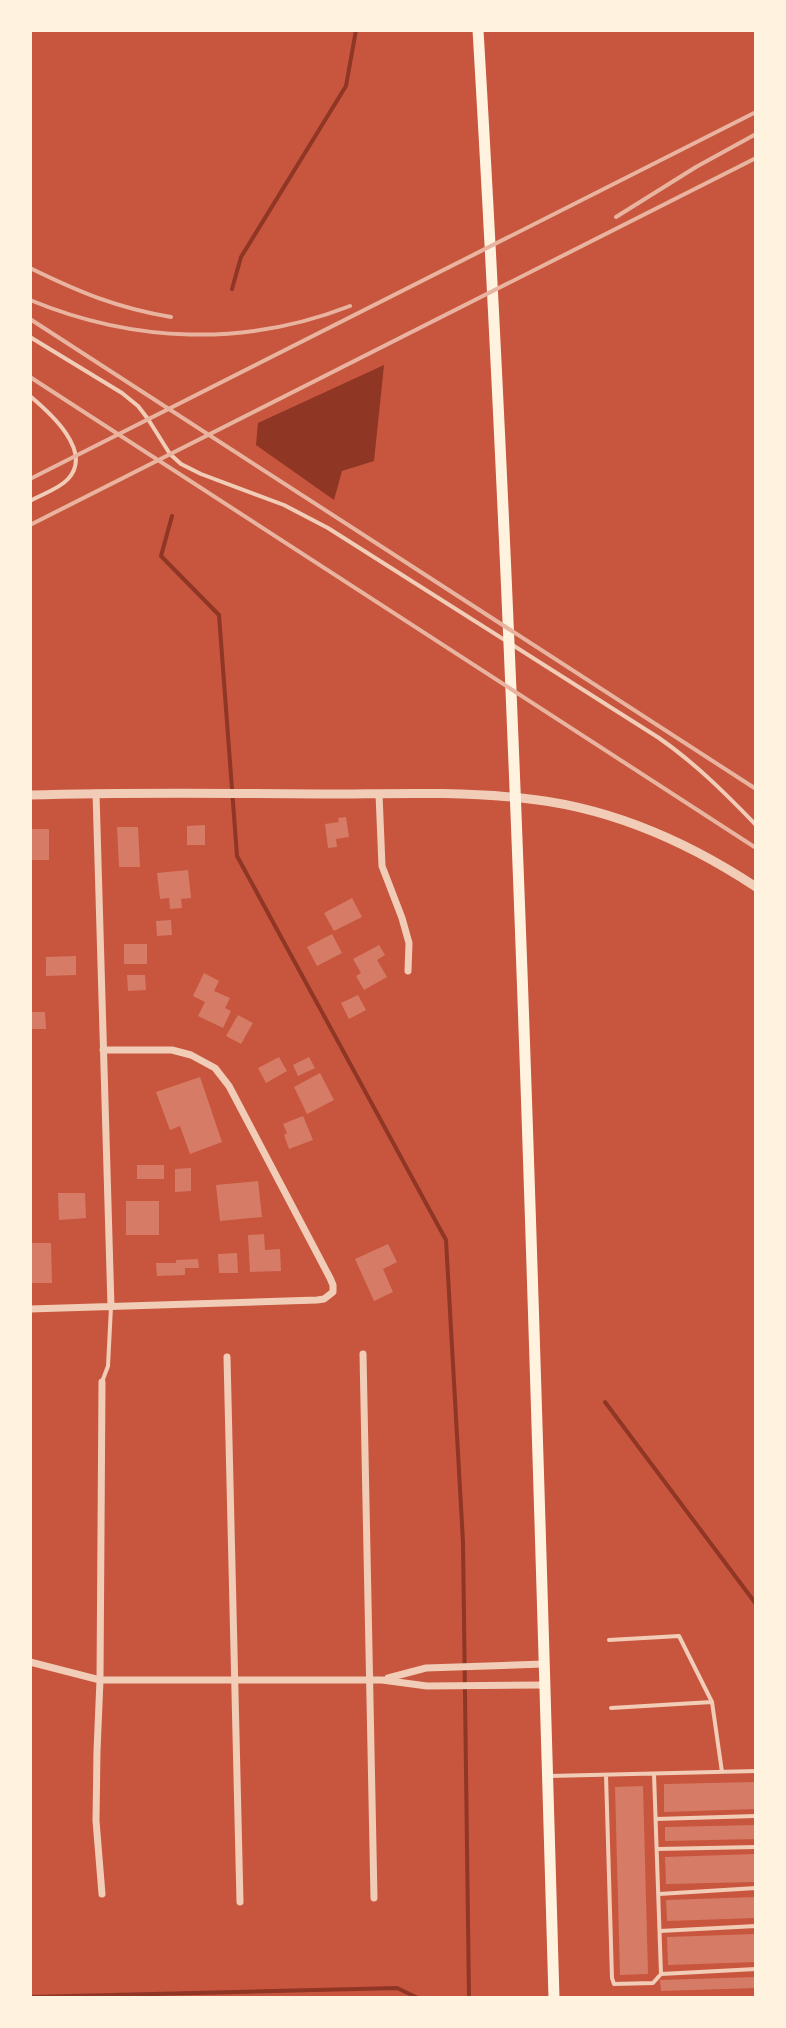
<svg xmlns="http://www.w3.org/2000/svg" width="786" height="2028" viewBox="0 0 786 2028" font-family="Karla,sans-serif">
<style>
.water{fill:#8f3625}
.lines{fill:none;stroke-linecap:round;stroke-linejoin:round}
.stream{stroke:#8f3625;stroke-width:4}
.building{fill:#d67c66}
.service{stroke:#f1ccb7;stroke-width:4}
.minor{stroke:#f1ccb7;stroke-width:7}
.tertiary{stroke:#f1ccb7;stroke-width:9}
.primary{stroke:#fff3e0;stroke-width:11}
.rail{stroke:#e9b49f;stroke-width:4}
</style>
<rect width="100%" height="100%" fill="#c8553d"/>
<path class="water" d="M384,365l-10,96 -32,10 -8,29 -78,-55 2,-22z"/>
<g class="lines">
<path class="stream" d="M232,289l9,-32 105,-171 10,-56
M172,516l-11,40 58,59 18,241 209,384 17,302 6,456
M605,1402l151,202
M30,1997l367,-9 21,10"/>
</g>
<path class="building" d="M346,817l3,20 -13,2 1,8 -9,1 -3,-24 14,-2 -1,-4z
M205,825v20h-18v-19z
M117,827h21l2,40h-21z
M30,829h19v31h-19z
M188,870l3,28 -10,1 1,9 -12,1 -1,-11 -9,1 -3,-26z
M352,898l10,19 -28,14 -10,-18z
M171,920l1,15 -15,1 -1,-15z
M332,934l10,19 -25,13 -10,-19z
M124,944h23v20h-23z
M379,945l6,10 -8,5 10,17 -23,13 -8,-14 5,-3 -8,-14z
M76,956v19l-30,1v-19z
M204,973l15,8 -5,10 16,7 -5,10 6,3 -8,17 -25,-12 7,-14 -12,-6z
M127,975h18l1,15 -18,1z
M358,995l8,15 -17,9 -8,-16z
M30,1012h15l1,17h-16z
M238,1015l15,8 -12,21 -15,-8z
M279,1057l8,14 -21,12 -8,-15z
M309,1057l6,11 -17,8 -5,-11z
M320,1073l14,27 -27,14 -13,-27z
M200,1077l22,65 -32,12 -10,-28 -10,4 -14,-38z
M303,1116l10,24 -24,9 -5,-14 3,-2 -4,-9z
M137,1165h27v14h-27z
M191,1168v23l-16,1v-23z
M258,1181l4,36 -42,4 -4,-36z
M58,1193h27l1,25 -27,2z
M126,1201h33v34h-33z
M264,1234l1,16 15,-1 1,22 -31,1 -2,-37z
M30,1243h21l1,40h-21z
M388,1244l9,18 -14,7 10,23 -19,9 -19,-42z
M237,1253l1,20h-19l-1,-19z
M198,1259l1,9h-14v7l-28,1 -1,-13h20v-3z
M756,1782v27l-92,3v-28z
M643,1786l5,188 -28,1 -5,-188z
M756,1825v14l-91,2v-14z
M756,1854v28l-90,2 -1,-27z
M756,1897v21l-89,3 -1,-21z
M756,1934v28l-88,3 -1,-28z
M756,1977v11l-95,3 -1,-11z"/>
<g class="lines">
<path class="service" d="M30,337l92,56 16,13 10,13 22,35 11,10 20,10 83,31 44,23 331,210c36,25 66,55 97,87
M30,396c19,16 64,55 38,83 -9,10 -26,15 -38,22
M102,1382l6,-16 3,-59
M609,1640l70,-4 33,66
M611,1708l101,-6 10,70
M654,1774l7,200 95,-5
M606,1775l6,203 2,6 39,-1 8,-9
M550,1776l206,-5
M656,1819l100,-3
M657,1849l99,-2
M659,1894l97,-6
M660,1931l96,-5"/>
<path class="minor" d="M96,793l15,514
M379,794l3,72 20,52 7,25 -1,28
M30,1309l287,-9 7,-1 9,-7v-7l-3,-7 -101,-192 -14,-18 -24,-13 -19,-5h-69
M363,1354l11,544
M227,1357l13,545
M102,1382l-2,298 -3,71 -1,70 6,73
M30,1662l70,18h282l45,6 118,-1
M388,1678l38,-10 118,-4"/>
<path class="tertiary" d="M30,795c97,-3 194,-2 291,-1 66,0 133,-3 200,4 85,8 164,42 235,89"/>
<path class="primary" d="M478,30c39,655 57,1312 76,1968"/>
<path class="rail" d="M616,217l80,-50 60,-33
M30,268c49,24 87,40 141,49
M30,300c104,43 215,47 320,6
M30,319l726,470
M30,377l726,471
M30,479l726,-367
M30,525l726,-367"/>
</g>
<rect width="786" height="2028" fill="none" stroke="#fff3e0" stroke-width="64"/>
</svg>
